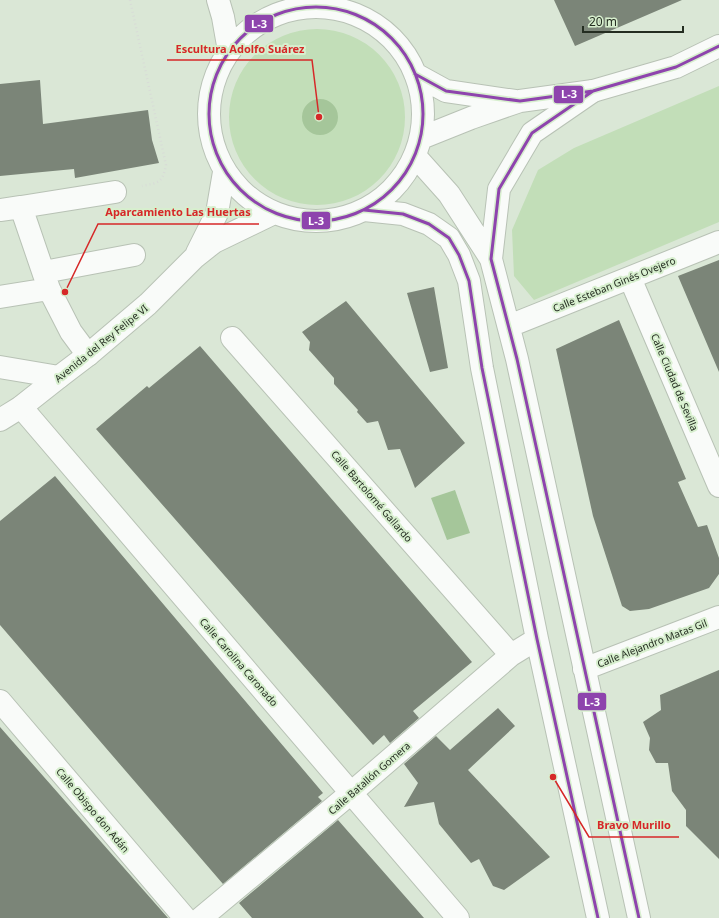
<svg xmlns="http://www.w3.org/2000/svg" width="719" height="918" viewBox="0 0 719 918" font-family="'Noto Sans',sans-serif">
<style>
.green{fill:#c2deb8}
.water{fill:#a5c69a}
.building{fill:#7b8578}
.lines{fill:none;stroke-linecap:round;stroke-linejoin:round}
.minor-casing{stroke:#b8c2b5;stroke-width:24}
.major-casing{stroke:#b8c2b5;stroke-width:24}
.path{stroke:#d8dcd7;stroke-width:2.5;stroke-dasharray:1 3;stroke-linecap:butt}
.minor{stroke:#f9fbf9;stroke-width:22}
.major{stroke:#f9fbf9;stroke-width:22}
.bus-1-casing{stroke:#d7efce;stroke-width:6}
.bus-1{stroke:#8e44ad;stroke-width:3}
.labels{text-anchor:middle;stroke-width:4;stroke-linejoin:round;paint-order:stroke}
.street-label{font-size:10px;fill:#242d21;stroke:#d7efce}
.leader{fill:none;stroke:#d62828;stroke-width:1.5}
.callout-dot{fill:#d62828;stroke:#d7efce;stroke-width:1.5}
.callout-label{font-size:11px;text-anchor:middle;font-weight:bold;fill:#d62828;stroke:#d7efce;stroke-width:4;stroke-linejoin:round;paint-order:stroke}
.line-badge{stroke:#d7efce;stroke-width:1.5}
.badge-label{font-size:11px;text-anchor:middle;font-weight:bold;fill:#fff}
</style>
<rect width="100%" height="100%" fill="#dae7d6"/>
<path class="green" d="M229 117a88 88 0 1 1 176 0a88 88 0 1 1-176 0Z
M719,86v136l-185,78 -20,-24 -2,-46 26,-60 36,-22z"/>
<path class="water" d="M302 117a18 18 0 1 1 36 0a18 18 0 1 1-36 0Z
M455,490l15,43 -23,7 -16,-42z"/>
<path class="building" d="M554,0h128l-107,46z
M40,80l3,44 105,-14 4,30 7,23 -84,15 -1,-9 -74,7v-92z
M719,260v112l-41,-96z
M434,287l14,81 -18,4 -23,-79z
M346,301l119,142 -50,45 -15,-39 -12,1 -10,-29 -11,2 -10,-11 1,-2 -24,-26v-6l-25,-28 1,-8 -8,-10z
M619,320l67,159 -8,3 20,45 9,-2 12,33v16l-10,14 -60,21 -19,2 -8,-5 -29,-90 -37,-167z
M200,346l272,316 -59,49 6,7 -29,25 -6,-8 -11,10 -277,-316 51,-43 2,2z
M55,476l268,317 -5,4 4,4 -99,83 -223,-259v-104z
M719,670v189l-33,-33v-16l-14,-19 -4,-28h-12l-7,-13 1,-12 -7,-16 18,-12 -1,-15z
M498,708l17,18 -47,44 82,87 -46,33 -11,-4 -14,-27 -8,4 -32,-39 -5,-22 -30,5 14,-24 -14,-19 32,-28 14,14z
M0,727l168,191h-168z
M338,820l86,98h-172l-13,-15z"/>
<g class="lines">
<g class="minor-casing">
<path id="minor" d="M415,156l34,38 42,65 26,100 122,559
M21,207l94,-15
M0,210l21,-3 28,82 22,43 17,23
M364,210l39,4 26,10 20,14 10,17 10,26 13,87 55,271 61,279
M491,259l8,-70 33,-56 61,-42
M44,272l90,-17
M630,278l89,208
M0,297l49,-8
M509,326l210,-84
M232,338l279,317
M0,367l59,10
M21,407l437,511
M584,669l135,-52
M0,701l185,217
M201,918l150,-125 160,-138 26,-16"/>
</g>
<g class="major-casing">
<path id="major" d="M218,0l5,17 6,34
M209 114a107 107 0 1 1 214 0a107 107 0 1 1-214 0Z
M415,74l31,17 69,10
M421,138l50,-20 49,-17 73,-10 83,-24 43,-21
M197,253l20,-40 7,-41
M0,420l21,-13 38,-30 29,-22 60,-51 47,-47 19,-15 60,-29"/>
</g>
<path class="path" d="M130,0l36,165c-4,19 -7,17 -24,21"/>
<use href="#minor" class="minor"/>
<use href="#major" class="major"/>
<g class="bus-1-casing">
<path id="bus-1" d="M209 114a107 107 0 1 1 214 0a107 107 0 1 1-214 0Z
M415,74l31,17 74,10 73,-10 83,-24 43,-21
M593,91l-61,42 -33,56 -8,70 26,100 122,559
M364,210l39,4 26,10 20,14 10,17 10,26 13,87 55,271 61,279"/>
</g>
<use href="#bus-1" class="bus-1"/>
</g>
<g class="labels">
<g class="street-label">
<text transform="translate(614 284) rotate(-22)" y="4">Calle Esteban Ginés Ovejero</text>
<text transform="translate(101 343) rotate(-39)" y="4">Avenida del Rey Felipe VI</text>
<text transform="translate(675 382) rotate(67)" y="4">Calle Ciudad de Sevilla</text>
<text transform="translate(372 496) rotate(49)" y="4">Calle Bartolomé Gallardo</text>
<text transform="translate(652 643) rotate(-21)" y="4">Calle Alejandro Matas Gil</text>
<text transform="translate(239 662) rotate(49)" y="4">Calle Carolina Caronado</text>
<text transform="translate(369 778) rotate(-41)" y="4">Calle Batallón Gomera</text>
<text transform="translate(93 810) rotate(50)" y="4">Calle Obispo don Adán</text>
</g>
</g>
<path class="leader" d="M319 117L312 60H167M65 292L98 224H259M553 777L589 837H679"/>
<g class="callout-dot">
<circle cx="319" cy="117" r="4"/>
<circle cx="65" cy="292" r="4"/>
<circle cx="553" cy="777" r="4"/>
</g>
<g class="callout-label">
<text x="240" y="53">Escultura Adolfo Suárez</text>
<text x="178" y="216">Aparcamiento Las Huertas</text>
<text x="634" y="829">Bravo Murillo</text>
</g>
<g class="line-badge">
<rect x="244" y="14" width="30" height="19" rx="4" fill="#8e44ad"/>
<rect x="553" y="85" width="31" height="19" rx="4" fill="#8e44ad"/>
<rect x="301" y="211" width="30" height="19" rx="4" fill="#8e44ad"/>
<rect x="577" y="692" width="30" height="19" rx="4" fill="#8e44ad"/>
</g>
<g class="badge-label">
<text x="259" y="28">L-3</text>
<text x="569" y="98">L-3</text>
<text x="316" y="225">L-3</text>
<text x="592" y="706">L-3</text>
</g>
<path d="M583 26v6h100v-6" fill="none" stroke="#242d21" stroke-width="2"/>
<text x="589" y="26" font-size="12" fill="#242d21" stroke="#d7efce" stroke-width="3" paint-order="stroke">20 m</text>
</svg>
